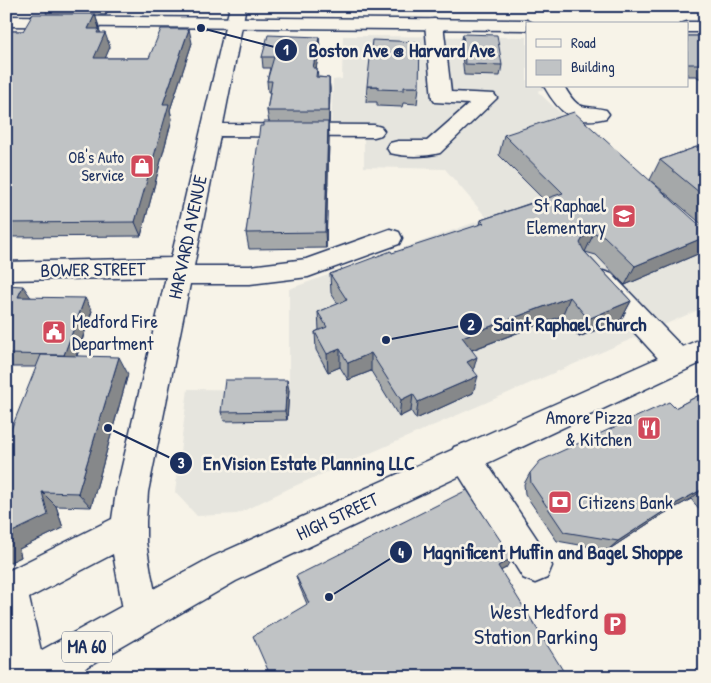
<svg xmlns="http://www.w3.org/2000/svg" width="711" height="683" viewBox="0 0 711 683" font-family="'Patrick Hand',sans-serif">
<style>
.built{fill:#e6e5de}
.lines{fill:none;stroke-linecap:round;stroke-linejoin:round}
.minor-casing{stroke:#1b2f5e;stroke-width:3}
.major-casing{stroke:#1b2f5e;stroke-width:3}
.minor{fill:#f7f3e8;fill-rule:evenodd}
.major{fill:#f7f3e8;fill-rule:evenodd}
.wall{fill:#a5a8a9;stroke:#1b2f5e}
.shaded-wall{fill:#86888a;stroke:#1b2f5e}
.building{fill:#c0c3c5;stroke:#1b2f5e}
.labels{text-anchor:middle;stroke-width:5;stroke-linejoin:round;paint-order:stroke}
.far-poi-label{font-size:16px;fill:#1b2f5e;stroke:#f7f3e8;text-anchor:end}
.shield{fill:#f7f3e8;stroke:#5d6a87;stroke-width:1}
.shield-label{font-size:18px;font-weight:bold;fill:#1b2f5e}
.poi-label{font-size:19px;fill:#1b2f5e;stroke:#f7f3e8;text-anchor:end}
.street-label{font-size:19px;fill:#1b2f5e;stroke:#f7f3e8}
.near-poi-label{font-size:22px;fill:#1b2f5e;stroke:#f7f3e8;text-anchor:end}
.leader{fill:none;stroke:#1b2f5e;stroke-width:2}
.callout-dot{fill:#1b2f5e;stroke:#f7f3e8;stroke-width:2}
.mark-label{font-size:15px;text-anchor:middle;font-weight:bold;fill:#fff}
.callout-label{font-size:20px;text-anchor:middle;font-weight:bold;fill:#1b2f5e;stroke:#f7f3e8;stroke-width:5;stroke-linejoin:round;paint-order:stroke}
</style>
<rect width="100%" height="100%" fill="#f7f3e8"/>
<filter id="ink" filterUnits="userSpaceOnUse"><feTurbulence type="fractalNoise" baseFrequency=".02" numOctaves="2"/><feDisplacementMap in="SourceGraphic" scale="10" xChannelSelector="R" yChannelSelector="G"/><feConvolveMatrix kernelMatrix="1 2 1 2 8 2 1 2 1" color-interpolation-filters="sRGB"/></filter>
<g filter="url(#ink)">
<path class="built" d="M343,36l184,1v49h19l1,4h-8l-1,2 167,154v61l-415,181 -53,26 -40,2 -22,-24 13,-103 101,1v-101l198,-71 -42,-49 -81,-2v-36l-33,-5 2,-46 9,-1z"/>
<g class="lines">
<g class="minor-casing">
<path id="minor" d="M230,6h16l-23,118 151,1 7,2 3,4 -3,4 -7,2 -154,-1 -26,130h56l56,-7 84,-30 9,3 3,6 -3,6 -91,33 -58,7h-60l-42,208 -2,29v21l5,31 9,42 -5,13 -13,5 -13,-5 -5,-13 -11,-61 -84,44 18,79h-38l-3,-13v-92l106,-53 4,-27 50,-215 -160,3v-18l165,-4z
M434,19l6,1 3,4 8,68 43,2 3,4 -57,55c-15,4 -35,4 -50,0l-3,-5 3,-5 8,-2h29l42,-37 -34,-2 -3,-4 -7,-74 3,-4z
M544,86h20c15,27 18,18 42,24l3,4 -3,4c-32,8 -47,-5 -62,-32z
M603,271l9,3 75,78 4,8 -4,8 -10,4 -10,-4 -73,-80 -4,-7 4,-7z
M465,443l11,4 71,107 5,12 -5,12 -12,5 -12,-5 -69,-111 -5,-10 5,-10z"/>
</g>
<g class="major-casing">
<path id="major" d="M6,16l521,4 8,4h-8v6l-521,-4z
M687,22h18v10h-18v-8h-6z
M705,337v24l-469,220 -166,96h-57l5,-14 194,-106z"/>
</g>
<use href="#minor" class="minor"/>
<use href="#major" class="major"/>
</g>
<path class="wall" d="M44,6h66l-4,9h-11l5,14 -1,1 2,3 9,14 -5,11h44l43,-15 -22,67 2,9 -31,117 -135,1v-206h17l24,-17z
M463,34l39,31 -2,11 -36,-1 -3,-30z
M687,36h18v42h-7l-1,-2h-10z
M319,37l1,11 -4,20h1l1,9 11,1 1,11 -1,34h-1l1,16 -3,109 -77,1 -3,-16 18,-107 5,-4 -2,-11 3,-19h-2l-1,-11 3,-13h-7l-1,-11z
M367,86l52,1 -2,17 -14,-1 -1,4 -25,-1v-4h-11z
M504,135l196,118 -75,32 -29,-30 -11,-3 46,49 -10,19 -42,17 -17,-21 -90,34 2,20 -1,23 -57,26 -5,-8 -12,6 -28,-46 -23,9 -8,-13 -12,5 -12,-22 -1,-18 4,-2 -1,-18 20,-8 -7,-11 -1,-19 150,-49 1,-5 62,-21 -44,-44z
M705,144v83l-55,-47 10,-20z
M6,285l24,12 62,14 -15,45 51,18 -37,133 -35,-1 7,22 -44,21 2,8 -15,7 30,-197h-30z
M289,390l-2,30 -63,1 -3,-9z
M705,392v124l-14,-17 -28,15 -55,36 -51,-9 -32,-47 -1,-10 6,-11 145,-65z
M506,568l-6,3 -193,33 -8,-19 -3,-9z"/>
<path class="shaded-wall" d="M104,6h6l-4,9z
M95,14l7,25 3,-6 5,14 -11,26 -5,-15 -6,-29z
M189,29l3,14 -22,67 2,9 -31,117 -6,-14 28,-118z
M319,37l1,11 -6,31 -1,-11z
M329,78l1,11 -1,34z
M328,122l1,17 -3,109 -1,-16z
M594,233l-9,19 -9,3 4,-12 4,-7z
M705,237v8l-5,8 -75,32 10,-19z
M23,286l9,13 -14,-2z
M570,297l-8,19 -104,39 4,-18z
M85,298l7,13 -20,57 -8,-13z
M631,301l-10,19 -42,17 9,-18z
M340,349v18l-12,5 -1,-18z
M371,353v18l-23,9v-17z
M119,357l9,17 -37,133 -13,-14z
M477,357l-5,18 -5,-13z
M478,376l-5,17 -57,26 2,-17z
M287,380l2,10 -2,30 -2,-9z
M413,394l-2,17 -12,6 2,-17z
M703,489l-12,10 -28,15 -55,36 10,-9 57,-37z
M42,492l14,14 7,22 -44,21 2,8 -15,7v-29z
M512,558l-6,10 -14,7 6,-9z"/>
<path class="building" d="M33,14h62l-7,15h11l-2,4h8l-11,25h55l12,-29h28l-26,75h6l-34,118 -129,1v-192h17z
M463,34l34,1 5,30 -37,-1z
M268,35l51,2 -6,31h4l-1,9 13,1v33h-62l5,-30h-5l7,-24h-12z
M687,36h18v31h-1l-2,-3h-15z
M372,40l48,2 -1,45h-15v3l-26,-1v-3h-11z
M574,112l131,118v7l-70,29 -31,-30 -10,-3 -10,3 -4,7 4,8 47,50 -43,18 -18,-22 -108,40 15,20 -10,5 11,14 -60,26 -5,-8 -12,6 -30,-47 -23,10 -8,-14 -13,5 -12,-22 12,-5 -9,-15 29,-12 -17,-26 61,-23 1,2 92,-30 -3,-3 82,-27 -59,-58z
M264,122h64l-3,110 -79,1 14,-107h4z
M705,144v53l-45,-37z
M6,285l17,1 -5,11 67,1 -21,57 -58,-1z
M41,355l78,2 -41,136 -36,-1 6,23 -42,20v-93z
M225,380h62l-2,31 -64,1z
M705,392v99l-2,-2 -28,15 -57,37 -54,-9 -33,-49 -1,-10 10,-12 129,-59 6,6z
M467,490l45,68 -14,8 69,111h-296l-18,-41 56,-33 -13,-27z"/>
</g>
<defs>
<g id="shop-square" transform="scale(1.25)"><rect x="-9" y="-9" width="18" height="18" rx="4" fill="#d1495b" stroke="#f7f3e8"/><path d="M-5-2.5h2.3a2.7 3.5 0 0 1 5.4 0H5L5.5 6h-11ZM-1.5-2.5h3a1.5 2.3 0 0 0-3 0Z" fill="#fff"/></g>
<g id="school-square" transform="scale(1.25)"><rect x="-9" y="-9" width="18" height="18" rx="4" fill="#d1495b" stroke="#f7f3e8"/><path d="M0-5L7-2L0 1L-7-2ZM-4 1L0 2.5L4 1V4Q0 6-4 4Z" fill="#fff"/></g>
<g id="civic-square" transform="scale(1.25)"><rect x="-9" y="-9" width="18" height="18" rx="4" fill="#d1495b" stroke="#f7f3e8"/><path d="M-.6-6.5H3V-4.5H.6V-3L4-1V1h2V6H-6V1h2V-1L-.6-3ZM-1.2 2.5V6h2.4V2.5Z" fill="#fff"/></g>
<g id="restaurant-square" transform="scale(1.25)"><rect x="-9" y="-9" width="18" height="18" rx="4" fill="#d1495b" stroke="#f7f3e8"/><path d="M-5-6h1v4h1v-4h1v4h1v-4h1v5L-1.5 .5V6h-2V.5L-5-1ZM5-6V6H3V1.5H1.5Q1.5-4 5-6Z" fill="#fff"/></g>
<g id="bank-square" transform="scale(1.25)"><rect x="-9" y="-9" width="18" height="18" rx="4" fill="#d1495b" stroke="#f7f3e8"/><path d="M-6-4H6V4H-6ZM0-2.3a2.3 2.3 0 1 0 0 4.6a2.3 2.3 0 1 0 0-4.6Z" fill="#fff"/></g>
<g id="parking-square" transform="scale(1.25)"><rect x="-9" y="-9" width="18" height="18" rx="4" fill="#d1495b" stroke="#f7f3e8"/><path d="M-3.5-5.5H1a3.5 3.5 0 0 1 0 7H-1V5.5H-3.5ZM-1-3.4V-.6H.8a1.4 1.4 0 0 0 0-2.8Z" fill="#fff"/></g>
</defs>
<g fill-rule="evenodd">
<use href="#shop-square" x="142" y="166"/>
<use href="#school-square" x="624" y="216"/>
<use href="#civic-square" x="54" y="332"/>
<use href="#restaurant-square" x="649" y="428"/>
<use href="#bank-square" x="560" y="502"/>
<use href="#parking-square" x="615" y="624"/>
</g>
<g class="labels">
<g class="far-poi-label">
<text x="124" y="163">OB's Auto<tspan x="124" dy="18">Service</tspan></text>
</g>
<rect class="shield" x="62" y="631.5" width="50" height="31" rx="4"/>
<g class="shield-label">
<text x="87" y="653">MA 60</text>
</g>
<g class="poi-label">
<text x="606" y="212">St Raphael<tspan x="606" dy="22">Elementary</tspan></text>
<text x="72" y="328" text-anchor="start">Medford Fire<tspan x="72" dy="22">Department</tspan></text>
<text x="632" y="424">Amore Pizza<tspan x="632" dy="22">&amp; Kitchen</tspan></text>
<text x="578" y="509" text-anchor="start">Citizens Bank</text>
</g>
<g class="street-label">
<text transform="translate(187 237) rotate(-78)" y="7">HARVARD AVENUE</text>
<text transform="translate(93 269) rotate(-1)" y="7">BOWER STREET</text>
<text transform="translate(337 516) rotate(-25)" y="7">HIGH STREET</text>
</g>
<g class="near-poi-label">
<text x="598" y="619">West Medford<tspan x="598" dy="25">Station Parking</tspan></text>
</g>
</g>
<path class="leader" d="M201 28L286 50M386 340L471 324M108 428L181 463M329 597L401 552"/>
<g class="callout-dot">
<circle cx="201" cy="28" r="5"/>
<circle cx="386" cy="340" r="5"/>
<circle cx="108" cy="428" r="5"/>
<circle cx="329" cy="597" r="5"/>
<circle cx="286" cy="50" r="12"/>
<circle cx="471" cy="324" r="12"/>
<circle cx="181" cy="463" r="12"/>
<circle cx="401" cy="552" r="12"/>
</g>
<g class="mark-label">
<text x="286" y="55">1</text>
<text x="471" y="330">2</text>
<text x="181" y="468">3</text>
<text x="401" y="558">4</text>
</g>
<g class="callout-label">
<text x="402" y="57">Boston Ave @ Harvard Ave</text>
<text x="570" y="331">Saint Raphael Church</text>
<text x="309" y="470">EnVision Estate Planning LLC</text>
<text x="553" y="559">Magnificent Muffin and Bagel Shoppe</text>
</g>
<rect width="711" height="683" fill="none" stroke="#f7f3e8" stroke-width="25"/>
<rect x="12" y="12" width="686" height="658" fill="none" stroke="#1b2f5e" stroke-width="2" filter="url(#ink)"/>
<rect x="526" y="22" width="162" height="65" fill="#f7f3e8" stroke="#9fa5b1"/>
<rect x="536" y="39" width="25" height="8" fill="#f7f3e8" stroke="#9fa5b1"/>
<text x="571" y="48" font-size="15" fill="#1b2f5e">Road</text>
<rect x="536" y="60" width="25" height="15" fill="#c0c3c5" stroke="#9fa5b1"/>
<text x="571" y="72" font-size="15" fill="#1b2f5e">Building</text>
</svg>
